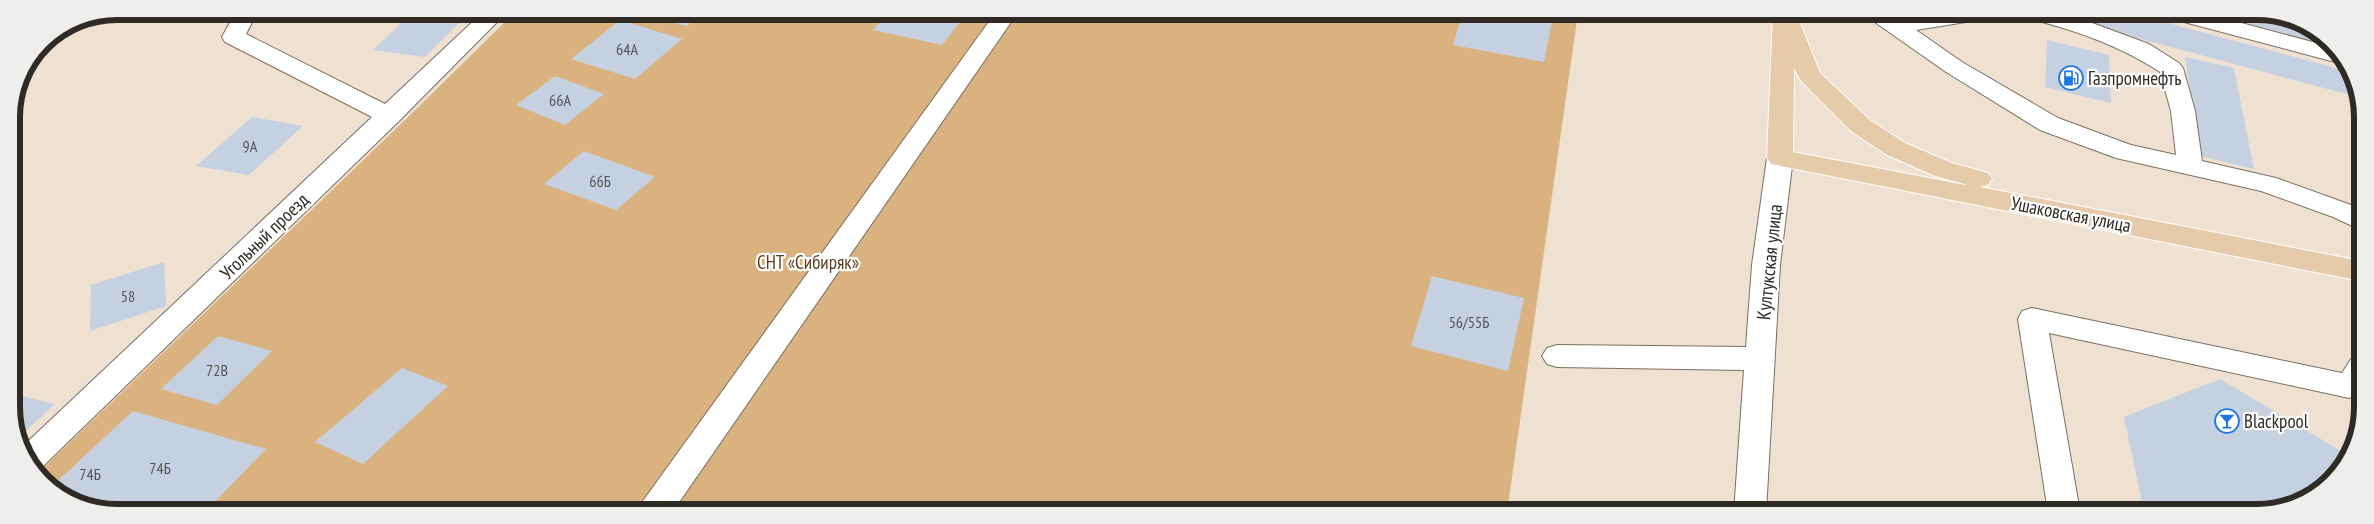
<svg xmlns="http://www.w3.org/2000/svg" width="2374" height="524" viewBox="0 0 2374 524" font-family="'PT Sans Narrow',sans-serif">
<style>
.green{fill:#dab27f}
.building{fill:#c5d1e1}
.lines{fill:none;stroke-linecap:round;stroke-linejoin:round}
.minor-casing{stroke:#7b6f61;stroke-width:2}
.major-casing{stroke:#fff;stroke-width:2}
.minor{fill:#fff;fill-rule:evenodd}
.major{fill:#e5cba9;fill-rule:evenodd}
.labels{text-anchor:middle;stroke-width:4.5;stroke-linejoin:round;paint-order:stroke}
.number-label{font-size:16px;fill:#545453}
.poi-label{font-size:19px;fill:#2f2a24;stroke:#fff;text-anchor:start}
.street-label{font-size:19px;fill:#2f2a24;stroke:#fff}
.park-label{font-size:19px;fill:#5c4220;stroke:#fff}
.rim{fill:none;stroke:#2f2a24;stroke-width:6}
</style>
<rect width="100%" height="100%" fill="#efe1d1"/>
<path class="green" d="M515,12l1063,1 -71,499 -1411,-1 -54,-29 -4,-9 367,-353z"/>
<path class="building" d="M413,12h57l-45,45 -52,-7z
M623,12h78l-14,14z
M889,12h79l-26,33 -69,-15z
M1463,12l34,1 55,9 -8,40 -91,-17z
M2131,13l216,58 14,27 -313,-84z
M2204,13h74l54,29 3,6z
M620,20l62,19 -47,40 -64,-20z
M2047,40l62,15 2,48 -66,-16z
M2185,57l49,11 20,101 -54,-13z
M555,76l49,18 -39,31 -49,-20z
M252,117l51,9 -54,49 -53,-9z
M584,151l71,26 -39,33 -72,-26z
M164,262l2,44 -76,25 1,-46z
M1432,276l92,22 -16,73 -97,-25z
M218,336l54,15 -55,54 -56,-16z
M402,368l46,18 -85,78 -48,-22z
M2220,379l126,75 -19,32 -63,27 -120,-1 -20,-95z
M13,394l42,10 -37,34 -5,-10z
M133,411l133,38 -60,62h-110l-45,-24z"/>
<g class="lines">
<g class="minor-casing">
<path id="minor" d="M236,11h22l-12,23 139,70 98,-92h24l-109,110 -357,346 -5,2 -13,-24 349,-329 -147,-75 -3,-5z
M996,12h22l-345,499h-34l4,-10z
M1866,13h26l8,6 36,-6h53l-3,5 -8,2 -62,10 46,32 96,56 73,27 45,10 -5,-44 -11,-39c-41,-27 -87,-43 -134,-54l-3,-5h42l84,31 30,19 4,5 12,43 7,50 74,17 75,27 10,4v21l-28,-13 -72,-26 -145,-33 -76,-28 -94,-58 -77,-54z
M2166,13h38l131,35 8,14 -12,-1 -162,-43z
M1780,150l9,2 4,6 -13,107 -14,247h-32l10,-142 -187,-3 -10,-3 -5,-8 5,-8 10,-3 189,2 6,-82 15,-107 4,-6z
M2032,308l310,65 9,-14 10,-3v37l-12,5 -300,-65 31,179h-32l-30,-193 4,-8z"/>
</g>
<g class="major-casing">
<path id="major" d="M1773,13h22v5l5,5 20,50 50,47 35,23 47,20 36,10 4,6 -4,6 -8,2 381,74v20l-590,-117 -4,-6zM1794,68l7,13 51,51 35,23 48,21 36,10 -178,-34z"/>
</g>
<use href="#minor" class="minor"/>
<use href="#major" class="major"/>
</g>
<defs>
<g id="fuel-ring" transform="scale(1.25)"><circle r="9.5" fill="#fff" stroke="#1c77e0" stroke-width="1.5"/><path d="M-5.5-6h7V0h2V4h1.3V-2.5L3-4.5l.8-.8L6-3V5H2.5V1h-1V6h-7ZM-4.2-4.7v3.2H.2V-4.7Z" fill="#1c77e0"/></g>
<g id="bar-ring" transform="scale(1.25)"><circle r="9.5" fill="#fff" stroke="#1c77e0" stroke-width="1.5"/><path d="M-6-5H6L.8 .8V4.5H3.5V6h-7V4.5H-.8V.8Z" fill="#1c77e0"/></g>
</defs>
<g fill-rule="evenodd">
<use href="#fuel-ring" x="2071" y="78"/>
<use href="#bar-ring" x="2227" y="421"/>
</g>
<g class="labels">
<g class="number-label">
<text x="627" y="55">64А</text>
<text x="560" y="106">66А</text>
<text x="250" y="152">9А</text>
<text x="600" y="187">66Б</text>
<text x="128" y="302">58</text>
<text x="1469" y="328">56/55Б</text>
<text x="217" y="376">72В</text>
<text x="160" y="474">74Б</text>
<text x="90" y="480">74Б</text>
</g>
<g class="poi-label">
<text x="2088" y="85">Газпромнефть</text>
<text x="2244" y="428">Blackpool</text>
</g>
<g class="street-label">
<text transform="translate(2071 214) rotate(11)" y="7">Ушаковская улица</text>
<text transform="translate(264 236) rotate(-44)" y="7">Угольный проезд</text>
<text transform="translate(1769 262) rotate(-84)" y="7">Култукская улица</text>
</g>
<g class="park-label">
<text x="808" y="269">СНТ «Сибиряк»</text>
</g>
</g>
<path d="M0 0H2374V524H0ZM117 20H2257A97 97 0 0 1 2354 117V407A97 97 0 0 1 2257 504H117A97 97 0 0 1 20 407V117A97 97 0 0 1 117 20Z" fill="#eeeeed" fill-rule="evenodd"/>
<path class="rim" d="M117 20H2257A97 97 0 0 1 2354 117V407A97 97 0 0 1 2257 504H117A97 97 0 0 1 20 407V117A97 97 0 0 1 117 20Z"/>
</svg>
